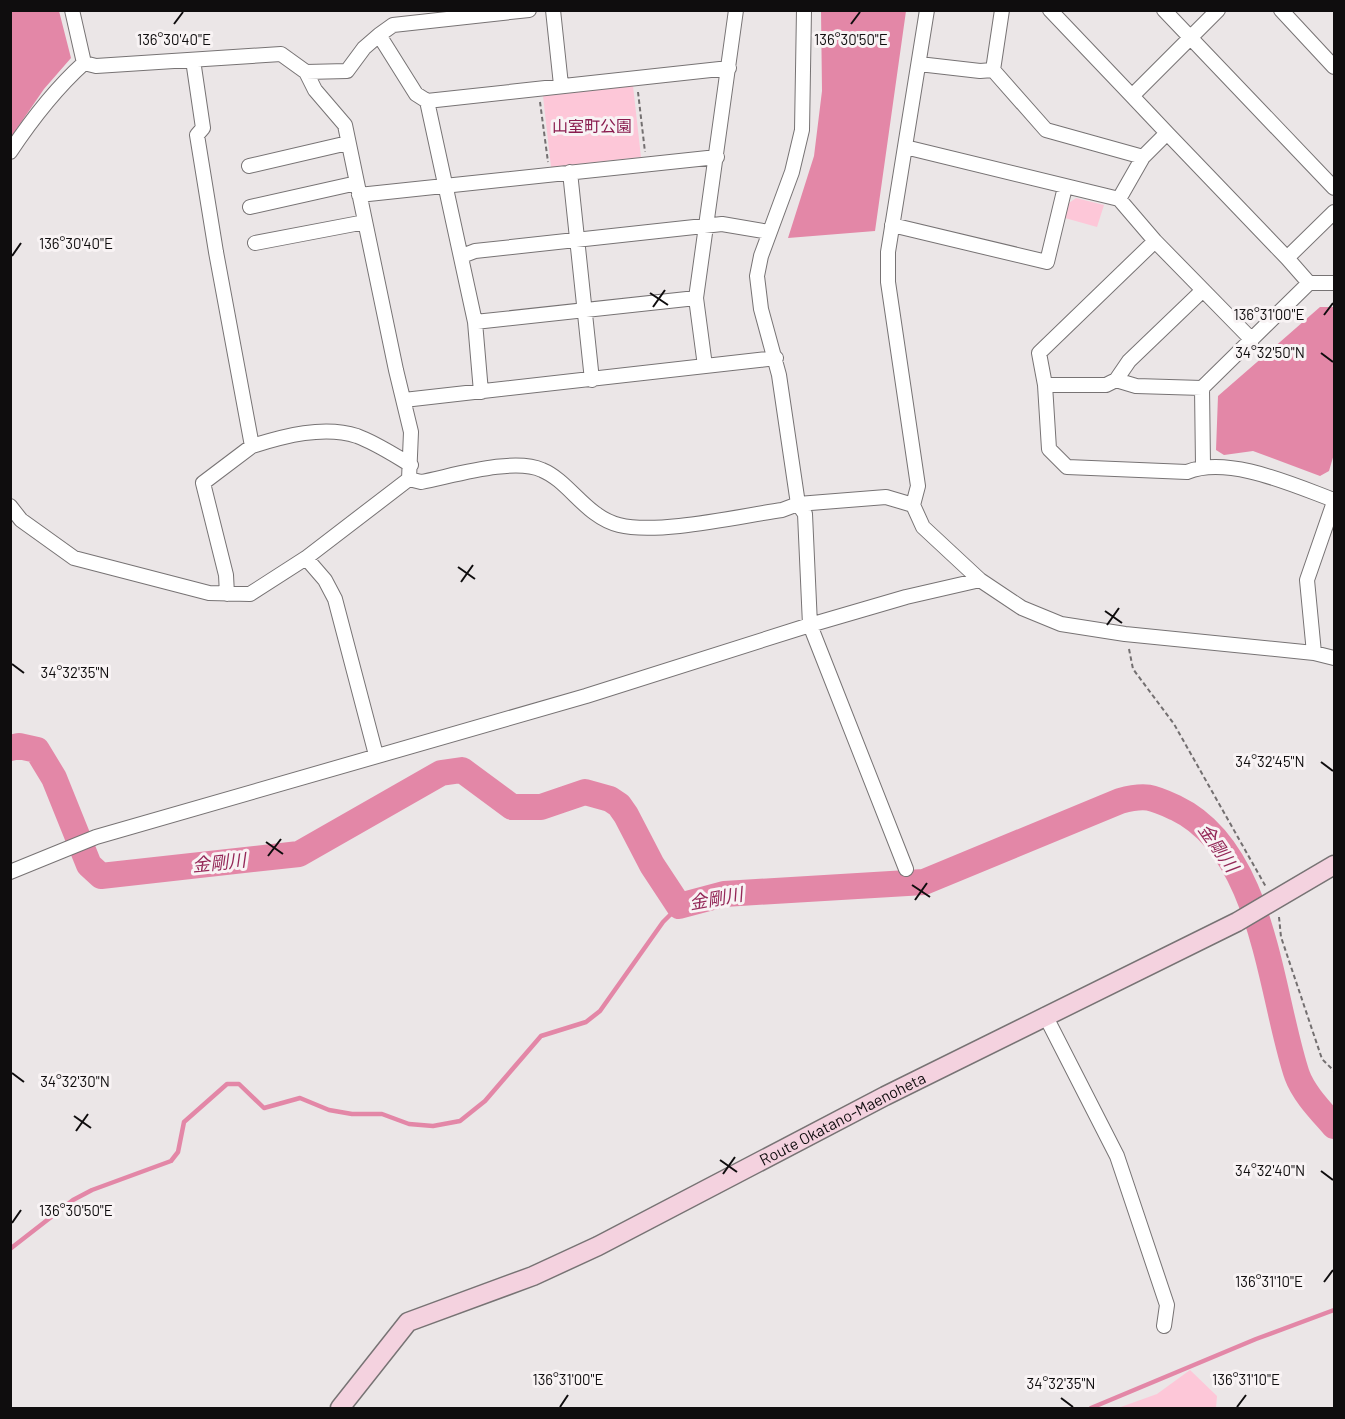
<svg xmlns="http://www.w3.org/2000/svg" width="1345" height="1419" viewBox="0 0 1345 1419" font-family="Barlow,'Noto Sans JP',sans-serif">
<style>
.green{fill:#fdc7d8}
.water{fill:#e387a7}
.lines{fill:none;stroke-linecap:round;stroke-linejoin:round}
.stream{stroke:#e387a7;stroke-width:4.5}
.river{stroke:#e387a7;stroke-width:26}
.street-casing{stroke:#777374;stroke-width:16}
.secondary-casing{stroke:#777374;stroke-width:21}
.path{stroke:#736f70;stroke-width:2;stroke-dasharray:4.5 3;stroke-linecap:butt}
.street{stroke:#fff;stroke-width:14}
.secondary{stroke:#f4d2df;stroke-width:18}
.ticks{fill:none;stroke:#0f0d0e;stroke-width:2}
.labels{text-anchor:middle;stroke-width:6;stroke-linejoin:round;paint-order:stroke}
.park-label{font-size:16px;fill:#891c4e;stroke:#f8f3f4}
.street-label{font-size:16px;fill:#0f0d0e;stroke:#f8f3f4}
.water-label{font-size:18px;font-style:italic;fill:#942858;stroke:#f8f3f4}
.ticks-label{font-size:15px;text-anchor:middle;fill:#0f0d0e;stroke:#f8f3f4;stroke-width:6;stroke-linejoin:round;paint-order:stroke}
</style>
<rect width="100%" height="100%" fill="#ebe6e7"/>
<path class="green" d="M633,86l8,71 -90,10 -8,-71z
M1076,198l28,7 -7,22 -32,-9 4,-15z
M1190,1370l27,26 -1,12h-98l39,-14z"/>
<path class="water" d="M11,10l48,1 12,47 -27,31 -33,48z
M821,11h85l-31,220 -87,7 26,-82 8,-65z
M1320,307h14v147l-5,17 -9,5 -67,-25 -29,4 -8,-5 2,-54z"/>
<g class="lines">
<path class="stream" d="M10,1249l63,-49 19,-10 79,-29 7,-9 6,-30 43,-38h12l25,24 36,-10 29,12 23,4h30l27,10 24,2 27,-5 25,-20 56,-65 45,-14 14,-11 63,-89 16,-16
M1091,1408l165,-69 78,-29"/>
<path class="river" d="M10,748l9,-2 18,4 17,28 35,87 12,11 198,-22 142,-81 21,-3 50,37h29l44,-15 25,7 9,6 7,10 26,50 27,41 45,-12 200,-12 196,-81c26,-7 32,-4 56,7 88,42 94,186 121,267 7,19 24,36 37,51"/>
<g class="street-casing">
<path id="street" d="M72,10l12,53
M553,10l8,75
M804,10l-2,120 -10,42 -31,84 -4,20 4,33 18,66 19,129 7,10 5,111 96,244
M927,10l-39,242v30l30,204 -5,19 10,22 57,53 42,28 39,16 64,10 189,19 20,5
M1002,10l-9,60 53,60 97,27
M1050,10l82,86
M1164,10l170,178
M1218,10l-86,86 35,37 -24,24 -24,42 36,42 97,99
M1281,10l53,57
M379,35l14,-10 136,-15
M193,60l10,68 -6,7 19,117 36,194 -49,37 23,92 1,19
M919,64l61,7 13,-1
M306,72l41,-1 17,-23 15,-13 37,59 11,7 302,-33
M427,101l48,221 6,70
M1167,133l120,125
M905,147l214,52
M10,152c22,-33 44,-62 74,-89
M249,166l99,-23
M570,172l22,208
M359,195l358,-38
M250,207l107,-24
M1334,212l-47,46 22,25h25
M892,225l155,37 18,-75
M1155,241l-116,112 6,32 4,64 18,18 120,5c41,-17 106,13 147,28
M255,243l110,-21
M462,256l13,-5 247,-27 47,8
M475,322l221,-24
M705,366l-9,-68 40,-288
M1045,385h61l10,-5
M1202,388l-66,-2 -20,-6 13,-19 73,-70
M404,400l372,-42
M252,446c32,-10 72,-21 105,-10 19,7 37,19 54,29
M1203,465l-1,-77 107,-105
M409,479l12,3c32,-6 92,-25 121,-12 27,11 44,47 77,55 39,10 121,-9 163,-15l16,-6 88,-7 27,8
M10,506l11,14 53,38 135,35 41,1 56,-36 103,-79 2,-47 -15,-62 -51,-245 -30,-35 -9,-18 -25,-18 -185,12 -12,-3
M306,558l19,22 10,19 41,156
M1314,653l-7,-73 27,-78
M10,872l86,-35 490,-141 224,-71 96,-28 74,-17
M1045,1015l72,141 50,149 -3,21"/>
</g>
<g class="secondary-casing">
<g id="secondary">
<path id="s1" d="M340,1408l68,-86 125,-46 65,-30 287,-150 352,-174 97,-57"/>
</g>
</g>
<path class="path" d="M638,92l7,60
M540,102l8,60
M1129,649l4,20 41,55 92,163
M1279,917l2,20 41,122 12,12"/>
<use href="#street" class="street"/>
<use href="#secondary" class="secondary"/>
</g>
<path class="ticks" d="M174,24l9,-12M851,24l9,-12M12,256l9,-13M650,293l18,12M653,307l12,-17M1324,315l9,-12M1321,353l12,9M458,567l17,12M461,582l12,-17M1105,611l17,12M1107,625l12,-17M12,664l12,9M1321,762l12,9M266,842l17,12M268,856l13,-17M912,885l18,12M915,900l12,-17M12,1073l12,9M74,1116l17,12M76,1131l12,-17M720,1160l17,12M1321,1171l12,9M723,1174l12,-17M12,1223l9,-13M1324,1282l9,-12M1061,1398l12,9M560,1407l8,-12M1237,1407l9,-12"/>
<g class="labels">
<g class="park-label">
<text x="592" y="132">山室町公園</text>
</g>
<g class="street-label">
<text dy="6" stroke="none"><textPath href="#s1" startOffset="590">Route Okatano-Maenoheta</textPath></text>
</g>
<g class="water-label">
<text transform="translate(1218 848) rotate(55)" y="6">金剛川</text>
<text transform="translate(219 863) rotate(-6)" y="6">金剛川</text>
<text transform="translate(716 899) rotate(-10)" y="6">金剛川</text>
</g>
</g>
<g class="ticks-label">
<text x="174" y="45">136°30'40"E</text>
<text x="851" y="45">136°30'50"E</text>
<text x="76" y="249">136°30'40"E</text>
<text x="1269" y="320">136°31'00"E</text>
<text x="1270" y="358">34°32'50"N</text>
<text x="75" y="678">34°32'35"N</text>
<text x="1270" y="767">34°32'45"N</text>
<text x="75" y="1087">34°32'30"N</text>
<text x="1270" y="1176">34°32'40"N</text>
<text x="76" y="1216">136°30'50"E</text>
<text x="1269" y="1287">136°31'10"E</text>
<text x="568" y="1385">136°31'00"E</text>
<text x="1246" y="1385">136°31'10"E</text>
<text x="1061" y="1389">34°32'35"N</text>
</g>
<rect width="1345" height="1419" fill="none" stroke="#0f0d0e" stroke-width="24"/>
</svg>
